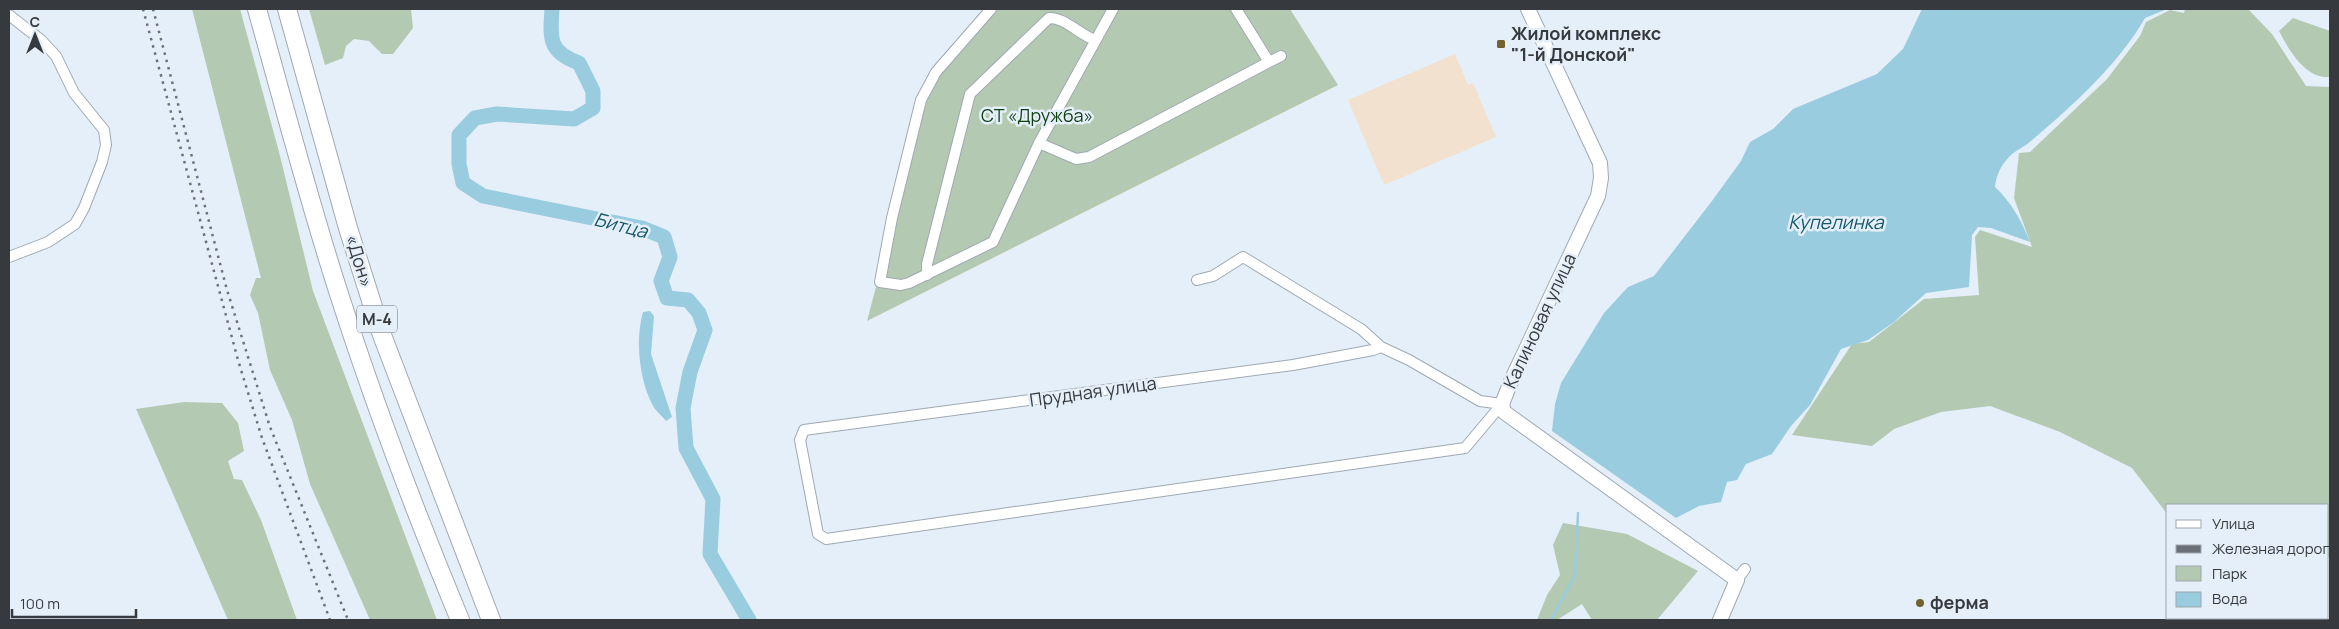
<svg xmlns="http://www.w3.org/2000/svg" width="2339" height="629" viewBox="0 0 2339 629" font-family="Manrope,sans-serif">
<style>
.education{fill:#f2e1cf}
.green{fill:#b3c9b2}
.water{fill:#99ccdf}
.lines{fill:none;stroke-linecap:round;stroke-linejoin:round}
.stream{stroke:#99ccdf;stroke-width:2.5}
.river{stroke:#99ccdf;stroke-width:15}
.street-casing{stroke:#9fa9b2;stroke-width:12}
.secondary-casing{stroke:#9fa9b2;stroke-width:16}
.highway-casing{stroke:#9fa9b2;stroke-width:20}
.street{stroke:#fff;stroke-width:10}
.secondary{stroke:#fff;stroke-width:14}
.highway{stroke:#fff;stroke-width:18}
.rail{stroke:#6b7177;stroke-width:2.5;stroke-dasharray:2.5 5;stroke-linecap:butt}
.poi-dot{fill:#71612f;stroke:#e5eff9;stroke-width:2}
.labels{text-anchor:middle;stroke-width:5;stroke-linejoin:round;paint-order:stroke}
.shield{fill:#e5eff9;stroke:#6a7076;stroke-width:1}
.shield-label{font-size:16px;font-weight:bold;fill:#363a3e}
.poi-label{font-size:18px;font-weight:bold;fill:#363a3e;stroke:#e5eff9;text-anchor:start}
.park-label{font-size:18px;fill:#0e3e11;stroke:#e5eff9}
.street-label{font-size:18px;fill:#363a3e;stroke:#e5eff9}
.water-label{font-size:19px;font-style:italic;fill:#15586c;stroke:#e5eff9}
</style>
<rect width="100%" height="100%" fill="#e5eff9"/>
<path class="education" d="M1455,54l13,31 5,-2 23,54 -112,48 -36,-85z"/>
<path class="green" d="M192,9h48l39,143 34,139 124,329h-67l-60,-136 -18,-64 -22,-50 -12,-57 -8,-18 6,-17h5z
M309,9h102l2,19 -20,26h-11l-13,-13 -15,-2 -8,7 -3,12 -18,7z
M987,9h303l48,76 -471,236 61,-231z
M2185,9h63l24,25 34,52 24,1v471l-2,-1v-52h-160v10l-36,-47 -72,-36 -70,-26 -49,6 -47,17 -22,17 -80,-11 60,-91 17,-2 55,-43 55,-4 -4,-58 5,-7 52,17 -18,-49 5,-45 11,-1 77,-73 33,-43 6,-14 24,-12 14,3z
M2293,18l37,13v46c-25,2 -41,-27 -51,-46z
M184,402l38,1 16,20 6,28 -16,10 6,18 8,1 19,40 36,100h-69l-92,-211z
M1563,523l64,11 71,37 -41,49h-65l-10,-16 -25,16h-20l10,-25 13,-20 -7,-30z"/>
<path class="water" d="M1922,9h245l-22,9c-26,46 -74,89 -114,123 -6,6 -16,9 -22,16 -8,8 -13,19 -14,30 16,15 27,34 35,55l-39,-14 -13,-1 -6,8 -3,52 -43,6 -32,29 -26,18 -27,9 -31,56 -19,21 -19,28 -26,10 -9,16 -10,2 -6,20 -22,4 -23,12 -124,-87 3,-27 6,-21 43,-70 24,-26 26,-11 58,-75 29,-40 9,-19 23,-13 20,-20 84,-35 26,-25z
M650,311l4,5 -3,38 21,63 -6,4c-4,-5 -10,-10 -13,-15 -14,-26 -18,-67 -10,-94z"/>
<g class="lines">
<path class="stream" d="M1551,620l24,-45 3,-62"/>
<path class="river" d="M552,9c-2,29 -4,43 27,54l14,28v17l-19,11 -77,-5 -22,4 -16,17v29l4,19 20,13 159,32 22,9 6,20 -9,24 6,17 21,2 11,13 6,17 -15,42 -7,36 3,40 27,51 -3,55 39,66"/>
<g class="street-casing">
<path id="street" d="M991,9l-55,63 -15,28 -29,118 -12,64 21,3 8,-2 84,-41 46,-99 74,-134
M1236,9l33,53 12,-6
M9,15l32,25 15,16 18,37 30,37 2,15 -4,17 -18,46 -9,16 -27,18 -39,15
M1039,143l37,16 13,-2 180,-95
M927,275v-11l43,-170 79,-76c15,-1 31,17 46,22
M1197,280l16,-4 30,-19 118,72 20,18 28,13 71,41 22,3
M1381,347l-8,3 -80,15 -489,65 -4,10 18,94 8,5 639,-91 37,-44
M1737,580l8,-11"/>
</g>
<g class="secondary-casing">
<path id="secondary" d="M1528,9l72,154 1,15 -3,18 -86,183 -10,25 2,8 233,168 -17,40"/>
</g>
<g class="highway-casing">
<path id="highway" d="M257,9c27,96 52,193 83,288 35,109 76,217 120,323
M287,9l61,219 34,107 109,285"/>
</g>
<use href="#street" class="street"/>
<use href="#secondary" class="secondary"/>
<use href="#highway" class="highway"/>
<path class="rail" d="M143,9l95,351 24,78 68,182
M153,9l74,281 43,137 78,193"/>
</g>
<g class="poi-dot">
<rect x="1496" y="39" width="10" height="10" rx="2.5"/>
<circle cx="1920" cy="603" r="5"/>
</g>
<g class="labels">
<rect class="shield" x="357" y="305.5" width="40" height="27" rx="4"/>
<g class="shield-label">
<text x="377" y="325">М-4</text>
</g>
<g class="poi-label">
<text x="1511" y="40">Жилой комплекс<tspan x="1511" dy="21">"1-й Донской"</tspan></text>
<text x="1930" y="609">ферма</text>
</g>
<g class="park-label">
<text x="1037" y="122">СТ «Дружба»</text>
</g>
<g class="street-label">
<text transform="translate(359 261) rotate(73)" y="6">«Дон»</text>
<text transform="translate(1540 321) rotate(-65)" y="6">Калиновая улица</text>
<text transform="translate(1093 392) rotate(-8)" y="6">Прудная улица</text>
</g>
<g class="water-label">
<text x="1836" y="229">Купелинка</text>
<text transform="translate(621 225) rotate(14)" y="7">Битца</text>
</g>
</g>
<rect width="2339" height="629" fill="none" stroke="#363a3e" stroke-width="20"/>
<rect x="2166" y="504" width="162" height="115" fill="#e5eff9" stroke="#9fa7ae"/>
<rect x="2176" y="520" width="25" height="8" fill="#ffffff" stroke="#9fa7ae"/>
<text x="2212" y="529" font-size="15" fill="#363a3e">Улица</text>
<rect x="2176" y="545" width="25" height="8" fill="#6b7177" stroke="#9fa7ae"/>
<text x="2212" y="554" font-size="15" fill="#363a3e">Железная дорога</text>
<rect x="2176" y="566" width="25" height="15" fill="#b3c9b2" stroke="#9fa7ae"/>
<text x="2212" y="579" font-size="15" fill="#363a3e">Парк</text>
<rect x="2176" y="592" width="25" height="15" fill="#99ccdf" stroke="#9fa7ae"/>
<text x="2212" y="604" font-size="15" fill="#363a3e">Вода</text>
<g transform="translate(35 35)" stroke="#e5eff9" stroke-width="4" paint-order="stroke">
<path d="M0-4L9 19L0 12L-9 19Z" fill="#363a3e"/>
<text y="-8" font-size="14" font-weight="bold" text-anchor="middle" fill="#363a3e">С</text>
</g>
<path d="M12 609v8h124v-8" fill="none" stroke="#363a3e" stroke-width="2.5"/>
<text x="20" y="609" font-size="15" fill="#363a3e" stroke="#e5eff9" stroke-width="4" paint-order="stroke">100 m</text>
</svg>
